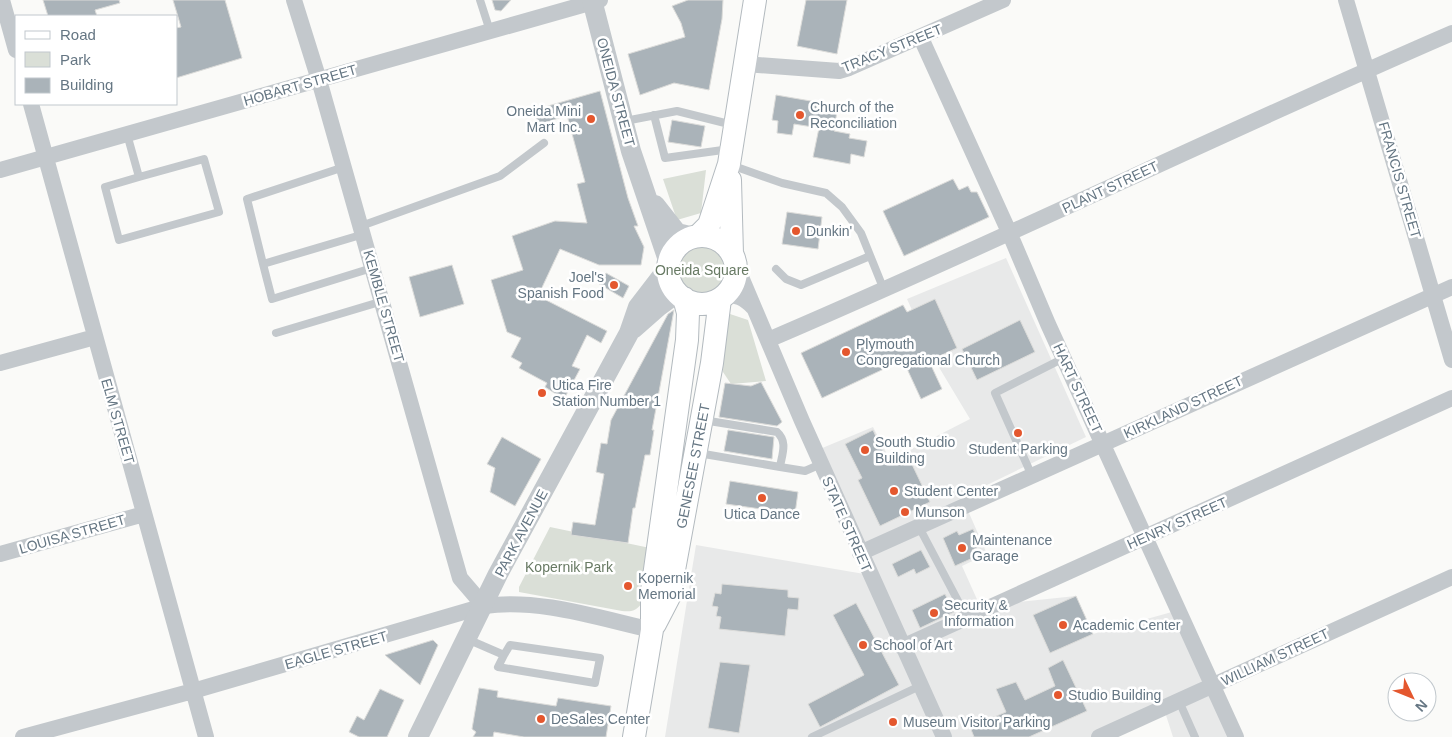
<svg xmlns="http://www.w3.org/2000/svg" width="1452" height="737" viewBox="0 0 1452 737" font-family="Helvetica,sans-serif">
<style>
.built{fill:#e8e9e9}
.green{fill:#dadfd7}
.building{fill:#aab3b9;stroke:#dcdcda}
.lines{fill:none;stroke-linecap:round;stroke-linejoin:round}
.secondary-casing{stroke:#b3babf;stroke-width:24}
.service{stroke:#c3c8cc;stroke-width:8}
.minor{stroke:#c3c8cc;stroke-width:16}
.tertiary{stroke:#c3c8cc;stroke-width:20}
.secondary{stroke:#fff;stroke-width:22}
.poi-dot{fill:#e4572e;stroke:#fff;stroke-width:2}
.labels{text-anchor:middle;stroke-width:5;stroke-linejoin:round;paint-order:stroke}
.street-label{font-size:14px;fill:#657683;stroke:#fff}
.poi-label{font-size:14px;fill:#657683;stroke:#fff;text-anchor:start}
.park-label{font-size:14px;fill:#687a64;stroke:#fff}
</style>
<rect width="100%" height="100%" fill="#fafaf8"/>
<path class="built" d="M1006,258l80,179 -124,60 25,57 -25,12 18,40 96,-10 17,38 86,-24 57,127h-63l-9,-28 -53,28h-446l31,-192 174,30 -55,-124 58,-24 17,33 80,-41 -36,-60 -27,-60z"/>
<path class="green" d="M706,170l-5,43 -24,7 -14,-41z
M669 270a33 33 0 1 1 66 0a33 33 0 1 1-66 0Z
M730,314l18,6 18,61 -35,3 -8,-12 1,-51z
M550,527l100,21 -9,56c-5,7 -10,8 -19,7l-103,-19v-5z"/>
<path class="building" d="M43,0h76l1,3 -25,7 2,6h-49z
M173,0h52l17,58 -66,20v-50l5,-1z
M492,0h19l-10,11 -6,-1z
M688,0h35l-1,19 -13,71 -35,-7 -34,12 -12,-41 57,-17 -4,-14 -9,-17z
M806,0h41l-10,54 -40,-8z
M600,91l28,107 10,28h-4l10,21 -3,18h-42l-39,-16 -22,47 69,35 -6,12 -14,-8 -15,31 8,3 -16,30 -19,-12 2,-4 -28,-15 3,-5 -11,-6 10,-19 -14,-6 -16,-52 32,-10 -11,-34 43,-15 32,2 -10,-39 8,-2 -18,-67 -28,10 -5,-15z
M776,95l52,9 -1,5 10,2 -3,20 16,3 -1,4 18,3 -3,16 -13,-3 -1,10 -37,-7 6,-29 -25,-4 -2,11 -15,-2 1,-12 -6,-1z
M672,120l33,6 -4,21 -33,-5z
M953,179l6,11 9,-4 3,6h6l12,25 -85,39 -21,-45z
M787,212l35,5 -4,32 -36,-5z
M452,265l12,39 -44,13 -11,-40z
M606,273l23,13 -6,12 -24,-14z
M935,299l22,49 -28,13 13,28 -21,10 -18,-39 -81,38 -21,-45 102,-48 4,7z
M674,310l-22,120h2l-4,25h-5l-10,53h-2l-5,35 -57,-8 2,-13 22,3 9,-51 -8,-2 5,-29 6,1 4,-24 57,-106z
M1020,320l15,32 -58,28 -15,-31z
M761,382l21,40 -5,4 -58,-9 6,-34 26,3z
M728,430l46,7 -2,22 -48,-8z
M873,430l16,35 19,-9 22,46 -50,24 -22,-46 4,-2 -17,-34z
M502,437l39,22 -26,47 -25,-14 5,-24 -8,-4z
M730,481l68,11 -3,22 -69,-10z
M973,529l8,17 -9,4 3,7 -20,9 -12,-28 14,-7 2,4z
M921,550l9,17 -14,7 -2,-5 -16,8 -6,-13z
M722,584l66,6v7l11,1 -1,12 -10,-1 -3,27 -66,-7 2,-12 -5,-1 2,-9 -6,-1 3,-13 6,1z
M945,594l9,18 -34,16 -8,-18z
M1076,596l17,38 -43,19 -17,-38z
M856,603l43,82 -79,42 -12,-23 56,-29 -31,-60z
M433,640l5,5 -18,40 -35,-30z
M1063,660l24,51 -58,26h-55l-4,-10 36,-15 -10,-23 20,-7 9,18 30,-14 -7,-18z
M720,662l30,3 -11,68 -31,-5z
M479,688l19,3 -1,6 59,9 2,-8 53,8 -5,31h-82l-30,-5 -1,5h-20l3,-5 -4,-3z
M380,689l24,11 -17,37h-28l-10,-5 8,-16 7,4z"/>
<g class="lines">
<g class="secondary-casing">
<path id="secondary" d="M730,180l2,74
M698,236l11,-11 20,-61 26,-164
M668 270a34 34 0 1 1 68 0a34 34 0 1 1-68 0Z
M655,624l14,-27 43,-234 8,-64
M634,737l18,-107v-39l35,-251 1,-27 -4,-15"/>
</g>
<path class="service" d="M480,0l10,31
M654,115l11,43 65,-9
M625,121l52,-10 56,14
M127,134l12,43 -34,10 14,53 100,-28 -15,-53 -65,18
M731,165l51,18 44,10 16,14 19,26 23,57
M344,167l-97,32 16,65 101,-30
M361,226l139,-50 44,-33
M263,264l9,35 100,-31
M776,269l10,10 15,6 69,-29
M276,333l107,-32
M698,453l82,14c2,-13 8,-25 -3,-35l-74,-12
M780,467l25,4 16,-7
M1032,476l-37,-83 69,-35
M919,527l48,91
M467,639l37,16 -6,12 97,16 5,-25 -90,-13 -6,10
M1179,701l16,36
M812,737l108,-51"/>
<path class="minor" d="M2,0l14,50
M294,0l25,80 141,498 24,28
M1346,0l106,360
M921,38l88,194 39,92 188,413
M745,64l94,7 10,-3 154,-68
M31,104l175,633
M0,170l600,-170
M736,265l66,156 142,316
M723,296c14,-2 21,2 31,12
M768,340c230,-98 455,-208 684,-307
M0,363l95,-26
M860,553l592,-266
M0,554l144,-40
M902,647l550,-249
M23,737l170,-46 291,-85c55,-8 114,12 168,24
M1099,737l353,-160"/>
<path class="tertiary" d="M592,0l39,151 38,112
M655,205l22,28 17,4
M633,329l25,-22 19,-14
M418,737l80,-163 131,-241 9,-26 30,-39"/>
<use href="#secondary" class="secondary"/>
</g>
<g class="poi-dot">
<circle cx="800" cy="115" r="5"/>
<circle cx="591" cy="119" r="5"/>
<circle cx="796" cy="231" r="5"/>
<circle cx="614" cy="285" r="5"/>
<circle cx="846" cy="352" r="5"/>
<circle cx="542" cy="393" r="5"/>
<circle cx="1018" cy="433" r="5"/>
<circle cx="865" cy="450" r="5"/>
<circle cx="894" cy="491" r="5"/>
<circle cx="762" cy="498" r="5"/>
<circle cx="905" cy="512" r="5"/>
<circle cx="962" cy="548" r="5"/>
<circle cx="628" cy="586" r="5"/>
<circle cx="934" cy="613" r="5"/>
<circle cx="1063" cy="625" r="5"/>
<circle cx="863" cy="645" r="5"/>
<circle cx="1058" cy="695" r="5"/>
<circle cx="541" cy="719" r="5"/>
<circle cx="893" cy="722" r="5"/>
</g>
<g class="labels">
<g class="street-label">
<text transform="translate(892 48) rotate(-22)" y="5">TRACY STREET</text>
<text transform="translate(300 85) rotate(-16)" y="5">HOBART STREET</text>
<text transform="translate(616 92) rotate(75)" y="5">ONEIDA STREET</text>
<text transform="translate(1400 180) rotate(74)" y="5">FRANCIS STREET</text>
<text transform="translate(1110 187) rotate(-25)" y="5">PLANT STREET</text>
<text transform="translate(384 306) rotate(74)" y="5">KEMBLE STREET</text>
<text transform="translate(1078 388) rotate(65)" y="5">HART STREET</text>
<text transform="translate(1183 407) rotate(-25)" y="5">KIRKLAND STREET</text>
<text transform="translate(118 421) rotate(74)" y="5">ELM STREET</text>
<text transform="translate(693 466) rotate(-79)" y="5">GENESEE STREET</text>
<text transform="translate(1177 523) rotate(-24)" y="5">HENRY STREET</text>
<text transform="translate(847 524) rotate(66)" y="5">STATE STREET</text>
<text transform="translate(521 533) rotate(-62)" y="5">PARK AVENUE</text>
<text transform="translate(72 534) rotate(-16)" y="5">LOUISA STREET</text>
<text transform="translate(336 650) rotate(-16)" y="5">EAGLE STREET</text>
<text transform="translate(1275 657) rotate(-25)" y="5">WILLIAM STREET</text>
</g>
<g class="poi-label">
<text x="810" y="112">Church of the<tspan x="810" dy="16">Reconciliation</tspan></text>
<text x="581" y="116" text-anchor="end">Oneida Mini<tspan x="581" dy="16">Mart Inc.</tspan></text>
<text x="806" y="236">Dunkin'</text>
<text x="604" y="282" text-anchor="end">Joel's<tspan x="604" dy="16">Spanish Food</tspan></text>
<text x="856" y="349">Plymouth<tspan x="856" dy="16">Congregational Church</tspan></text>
<text x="552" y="390">Utica Fire<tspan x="552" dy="16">Station Number 1</tspan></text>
<text x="875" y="447">South Studio<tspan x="875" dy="16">Building</tspan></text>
<text x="1018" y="454" text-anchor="middle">Student Parking</text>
<text x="904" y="496">Student Center</text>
<text x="915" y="517">Munson</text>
<text x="762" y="519" text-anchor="middle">Utica Dance</text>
<text x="972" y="545">Maintenance<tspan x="972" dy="16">Garage</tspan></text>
<text x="638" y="583">Kopernik<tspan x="638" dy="16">Memorial</tspan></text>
<text x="944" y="610">Security &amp;<tspan x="944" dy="16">Information</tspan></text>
<text x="1073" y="630">Academic Center</text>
<text x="873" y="650">School of Art</text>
<text x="1068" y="700">Studio Building</text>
<text x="551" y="724">DeSales Center</text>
<text x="903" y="727">Museum Visitor Parking</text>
</g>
<g class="park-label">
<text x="702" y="275">Oneida Square</text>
<text x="569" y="572">Kopernik Park</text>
</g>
</g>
<rect x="15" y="15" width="162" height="90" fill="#ffffff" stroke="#c1c8cd"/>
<rect x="25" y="31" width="25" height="8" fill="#ffffff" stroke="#c1c8cd"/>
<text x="60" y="40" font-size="15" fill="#657683">Road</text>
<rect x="25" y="52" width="25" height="15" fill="#dadfd7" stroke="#c1c8cd"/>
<text x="60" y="65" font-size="15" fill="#657683">Park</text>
<rect x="25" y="78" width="25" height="15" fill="#aab3b9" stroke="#c1c8cd"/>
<text x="60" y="90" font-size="15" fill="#657683">Building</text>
<g transform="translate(1412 697) rotate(133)"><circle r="24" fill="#ffffff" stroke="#c1c8cd"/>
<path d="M0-4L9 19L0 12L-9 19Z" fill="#e4572e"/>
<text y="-8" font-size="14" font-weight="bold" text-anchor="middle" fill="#657683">N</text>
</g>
</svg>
